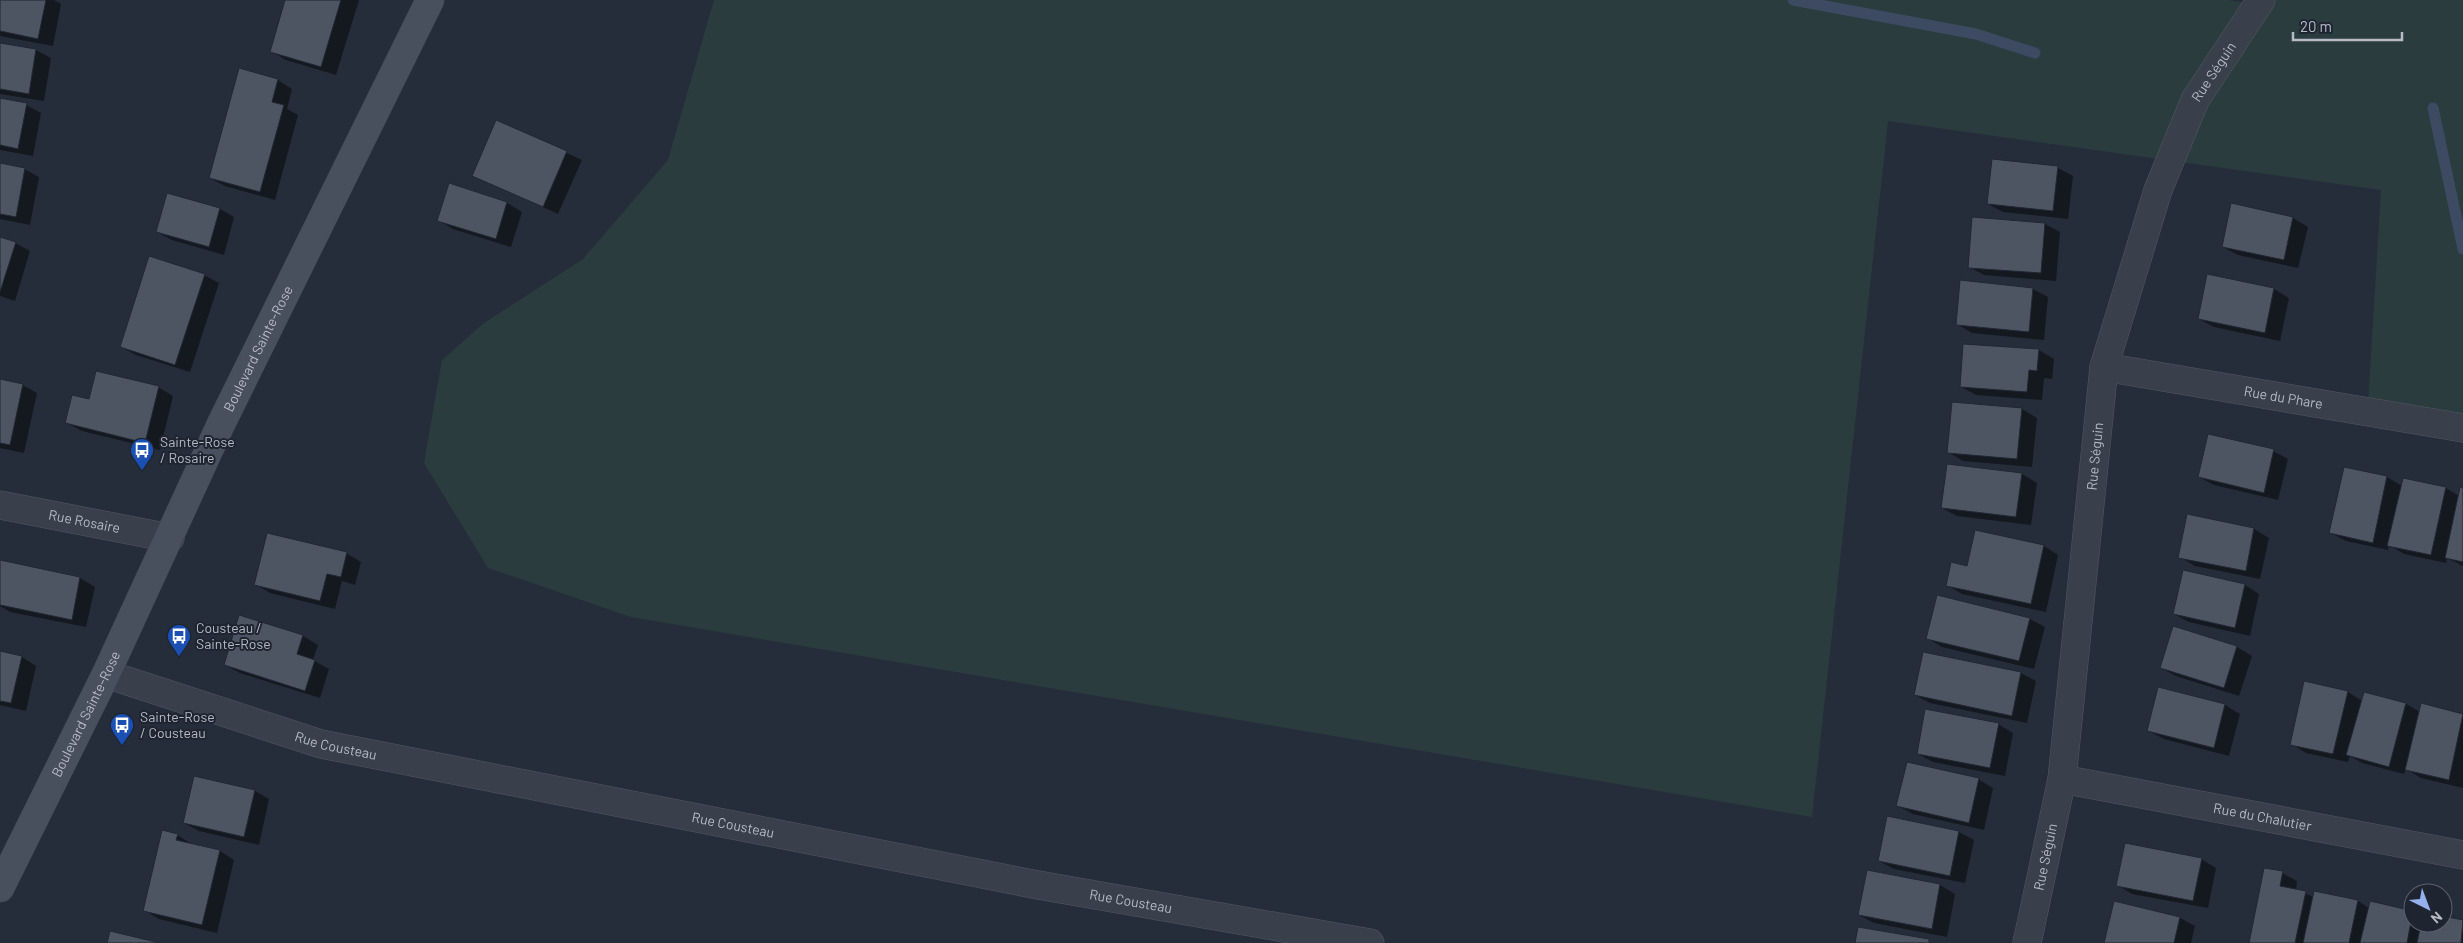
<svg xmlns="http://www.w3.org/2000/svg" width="2463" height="943" viewBox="0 0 2463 943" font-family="Barlow,sans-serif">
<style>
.green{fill:#2b3c3f}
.shadow{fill:#0007}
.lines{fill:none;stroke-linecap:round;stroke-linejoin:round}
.stream{stroke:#3e4a61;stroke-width:11}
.building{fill:#4d5563;stroke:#212732}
.street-casing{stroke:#525863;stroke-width:29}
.secondary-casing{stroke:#434954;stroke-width:29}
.street{stroke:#3a404b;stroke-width:28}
.secondary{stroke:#484f5d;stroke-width:28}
.labels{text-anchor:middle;stroke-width:4;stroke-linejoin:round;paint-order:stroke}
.street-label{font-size:14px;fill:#b6bbc6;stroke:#1f2530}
.poi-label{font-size:14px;fill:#b6bbc6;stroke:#1f2530;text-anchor:start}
</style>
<rect width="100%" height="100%" fill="#262d3a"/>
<path class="green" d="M714,0h1514l41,6 5,-6h189v418l-95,-13 13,-215 -493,-69 -76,696 -1181,-200 -143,-49 -64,-105 18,-103 42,-37 99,-64 85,-99z"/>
<path class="shadow" d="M0,0h54l7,4 -8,42 -53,-10z
M286,0h73l-23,75 -50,-15 -15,-9z
M0,44l36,6 15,8 -7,43 -44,-7z
M278,80l14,9 -5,20 11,6 -23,85 -50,-14 -15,-8z
M0,99l26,6 15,8 -8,43 -33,-6z
M497,121l85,39 -24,54 -85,-39z
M1993,161l65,7 15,8 -5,43 -65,-7 -15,-8z
M0,164l24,5 15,8 -9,48 -30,-6z
M450,185l57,18 15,9 -11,35 -58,-18 -15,-9z
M2232,205l61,13 15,9 -10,41 -60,-13 -15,-8z
M220,209l14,8 -10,38 -52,-15 -15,-8z
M1973,218l72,6 15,8 -4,49 -72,-6 -15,-8z
M0,238l15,5 15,8 -15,50 -15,-5z
M204,275l15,8 -29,89 -54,-17 -15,-8z
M2208,276l66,13 15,9 -9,43 -66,-14 -15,-8z
M1961,282l72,7 15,8 -4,43 -72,-7 -15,-9z
M2039,350l15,9 -2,20 -8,-1 -2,22 -66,-5 -15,-8z
M0,380l22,5 15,8 -13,60 -24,-5z
M158,387l15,9 -13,54 -78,-19 -15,-8z
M1953,403l69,6 15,9 -5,49 -69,-6 -15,-9z
M2273,451l15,8 -10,41 -64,-15 -15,-8z
M1948,465l74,9 15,9 -6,42 -74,-9 -15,-8z
M2345,468l42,9 15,9 1,-7 43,9 13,8 4,-7v77l-16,-8 -1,5 -42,-9 -15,-9 -1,5 -42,-9 -15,-8z
M2188,516l66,13 15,9 -9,41 -65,-13 -15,-9z
M2044,546l14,9 -12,57 -84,-18 -15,-9 21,-18z
M346,553l15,9 -6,23 -13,-4 -7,28 -65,-16 -15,-9z
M0,562l80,16 15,9 -9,40 -76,-15 -10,-6z
M2245,585l14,9 -9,42 -61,-14 -15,-8z
M240,617l63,19 15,9 -5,15 16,9 -9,29 -80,-25 -15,-8z
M2030,619l15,8 -11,42 -92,-22 -15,-9z
M2174,628l63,19 15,9 -13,40 -63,-20 -15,-8z
M0,652l22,5 14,9 -10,45 -26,-6z
M1924,653l97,20 15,8 -9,42 -97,-20 -15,-8z
M2159,689l66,16 15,9 -11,42 -65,-17 -15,-8z
M2348,692l14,9 2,-8 42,11 14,8 2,-8 41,11v73l-42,-10 -15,-9 -2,5 -42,-11 -12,-7 -2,6 -42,-9 -15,-9z
M1998,724l15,9 -8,43 -72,-14 -15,-8z
M1978,779l15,9 -9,42 -71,-16 -15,-8z
M255,791l14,8 -10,46 -60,-14 -15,-8z
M1888,817l71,15 15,8 -9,43 -71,-14 -15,-8z
M177,835l15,9 28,7 14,9 -17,73 -58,-14 -15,-9z
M2201,859l15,9 -8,40 -76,-14 -14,-9z
M1868,872l72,13 15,9 -8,43 -73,-14 -15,-8z
M2282,873l15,8 -1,9 18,7 44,4 11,7 2,-6 42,10v11h30v-6l20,4v22h-212z
M2114,903l66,15 15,8 -4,17h-86z"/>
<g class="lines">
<path class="stream" d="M1793,0l183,34 59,19
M2433,108l30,141"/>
</g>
<path class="building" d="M0,0h46l-8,39 -38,-8z
M285,0h56l-20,67 -51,-15z
M0,43l36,6 -7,45 -29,-5z
M239,68l39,11 -6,23 12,3 -24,87 -51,-14z
M0,98l27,5 -9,46 -18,-4z
M496,120l71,31 -24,56 -71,-31z
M1992,159l66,7 -5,45 -66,-7z
M0,163l25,5 -9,49 -16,-3z
M449,183l58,19 -11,37 -59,-18z
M167,193l53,15 -11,39 -53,-15z
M2231,203l62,14 -9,43 -62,-13z
M1972,217l73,6 -4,50 -73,-5z
M0,237l16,5 -16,50z
M149,256l56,18 -30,91 -55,-18z
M2207,274l67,14 -9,45 -67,-14z
M1960,280l73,8 -4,44 -73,-7z
M1963,344l76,5 -2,22 -8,-1 -2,22 -67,-5z
M96,371l63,15 -14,57 -80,-20 7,-28 17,4z
M0,379l23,5 -13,61 -10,-2z
M1952,402l70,6 -5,51 -70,-6z
M2208,434l66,15 -10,44 -66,-16z
M1947,464l75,9 -6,44 -75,-9z
M2344,467l43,9 -14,67 -44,-10z
M2403,478l43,9 -15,68 -44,-9z
M2460,487l3,1v74l-18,-4z
M2187,514l67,14 -8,43 -68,-13z
M1975,530l69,15 -13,59 -85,-18 5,-24 16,4z
M267,533l80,19 -6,25 -14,-3 -7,27 -66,-16z
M0,560l80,17 -8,43 -72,-15z
M2183,570l62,14 -10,44 -62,-14z
M1937,595l93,23 -11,43 -93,-22z
M239,615l64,20 -6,19 18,6 -10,31 -81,-26z
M2173,626l64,20 -13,42 -64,-20z
M0,651l22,5 -11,47 -11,-2z
M1923,652l98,20 -9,44 -98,-21z
M2304,681l44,10 -15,63 -43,-9z
M2158,687l67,17 -11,44 -67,-17z
M2364,692l42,11 -17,64 -43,-12z
M2421,703l42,11 -14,66 -44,-10z
M1925,709l74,14 -9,45 -73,-14z
M1907,762l72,16 -10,45 -73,-17z
M194,776l61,14 -11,47 -61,-14z
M1887,816l72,15 -9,45 -72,-15z
M162,830l16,4 -2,6 44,10 -18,75 -59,-14z
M2125,843l77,15 -9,43 -77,-15z
M2264,868l19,3 -3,15 26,5 -11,52h-46z
M1867,870l73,14 -8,45 -74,-14z
M2314,891l44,9 -9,43h-46z
M2114,901l66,16 -6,26h-70z
M2370,901l43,10 -6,32h-47z
M2443,916l20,4 -2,23h-44l4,-20h22z
M1858,927l71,12v4h-74z
M110,931l50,12h-53z"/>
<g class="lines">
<g class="street-casing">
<g id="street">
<path id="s1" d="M2104,367l359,61"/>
<path id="s2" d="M0,505l170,33"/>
<path id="s3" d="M106,674l215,70 717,141 332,58"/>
<path id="s4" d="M2062,779l401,76"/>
<path id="s5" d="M2027,943l35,-164 42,-412 54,-177 37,-90 66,-100"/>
</g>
</g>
<g class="secondary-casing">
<g id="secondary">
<path id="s6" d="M0,888l106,-214 115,-250 209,-424"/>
</g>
</g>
<use href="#street" class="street"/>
<use href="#secondary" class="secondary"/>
</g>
<defs>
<g id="bus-pin" transform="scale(1.25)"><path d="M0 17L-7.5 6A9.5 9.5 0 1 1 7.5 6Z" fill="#1a4fb4" stroke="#1f2530"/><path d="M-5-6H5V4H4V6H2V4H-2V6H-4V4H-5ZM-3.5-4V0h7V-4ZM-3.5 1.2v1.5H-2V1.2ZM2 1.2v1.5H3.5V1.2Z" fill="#fff"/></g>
</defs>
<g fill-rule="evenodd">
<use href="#bus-pin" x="142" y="450"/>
<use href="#bus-pin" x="179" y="636"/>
<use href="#bus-pin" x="122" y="725"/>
</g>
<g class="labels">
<g class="street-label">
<text dy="5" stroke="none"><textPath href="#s5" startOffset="898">Rue Séguin</textPath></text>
<text dy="5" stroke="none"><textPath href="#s6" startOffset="598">Boulevard Sainte-Rose</textPath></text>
<text dy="5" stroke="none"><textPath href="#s1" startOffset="182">Rue du Phare</textPath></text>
<text dy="5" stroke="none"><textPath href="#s5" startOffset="492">Rue Séguin</textPath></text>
<text dy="5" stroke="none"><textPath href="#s2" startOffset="86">Rue Rosaire</textPath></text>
<text dy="5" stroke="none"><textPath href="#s6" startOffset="194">Boulevard Sainte-Rose</textPath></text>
<text dy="5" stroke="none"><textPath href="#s3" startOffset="241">Rue Cousteau</textPath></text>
<text dy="5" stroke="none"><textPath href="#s4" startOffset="204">Rue du Chalutier</textPath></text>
<text dy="5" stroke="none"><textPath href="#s3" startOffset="646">Rue Cousteau</textPath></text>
<text dy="5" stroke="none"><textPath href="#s5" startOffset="88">Rue Séguin</textPath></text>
<text dy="5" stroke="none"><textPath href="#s3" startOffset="1051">Rue Cousteau</textPath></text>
</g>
<g class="poi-label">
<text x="160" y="447">Sainte-Rose<tspan x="160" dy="16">/ Rosaire</tspan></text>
<text x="196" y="633">Cousteau /<tspan x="196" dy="16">Sainte-Rose</tspan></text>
<text x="140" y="722">Sainte-Rose<tspan x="140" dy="16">/ Cousteau</tspan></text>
</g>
</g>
<g transform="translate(2428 908) rotate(138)"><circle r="24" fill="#1f2530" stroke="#5b616c"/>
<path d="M0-4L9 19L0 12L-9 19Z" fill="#95b0ec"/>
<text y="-8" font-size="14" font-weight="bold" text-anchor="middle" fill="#b6bbc6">N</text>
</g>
<path d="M2293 32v8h109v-8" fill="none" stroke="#b6bbc6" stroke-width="2.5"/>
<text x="2300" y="32" font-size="15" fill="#b6bbc6" stroke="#1f2530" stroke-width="4" paint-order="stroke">20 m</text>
</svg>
